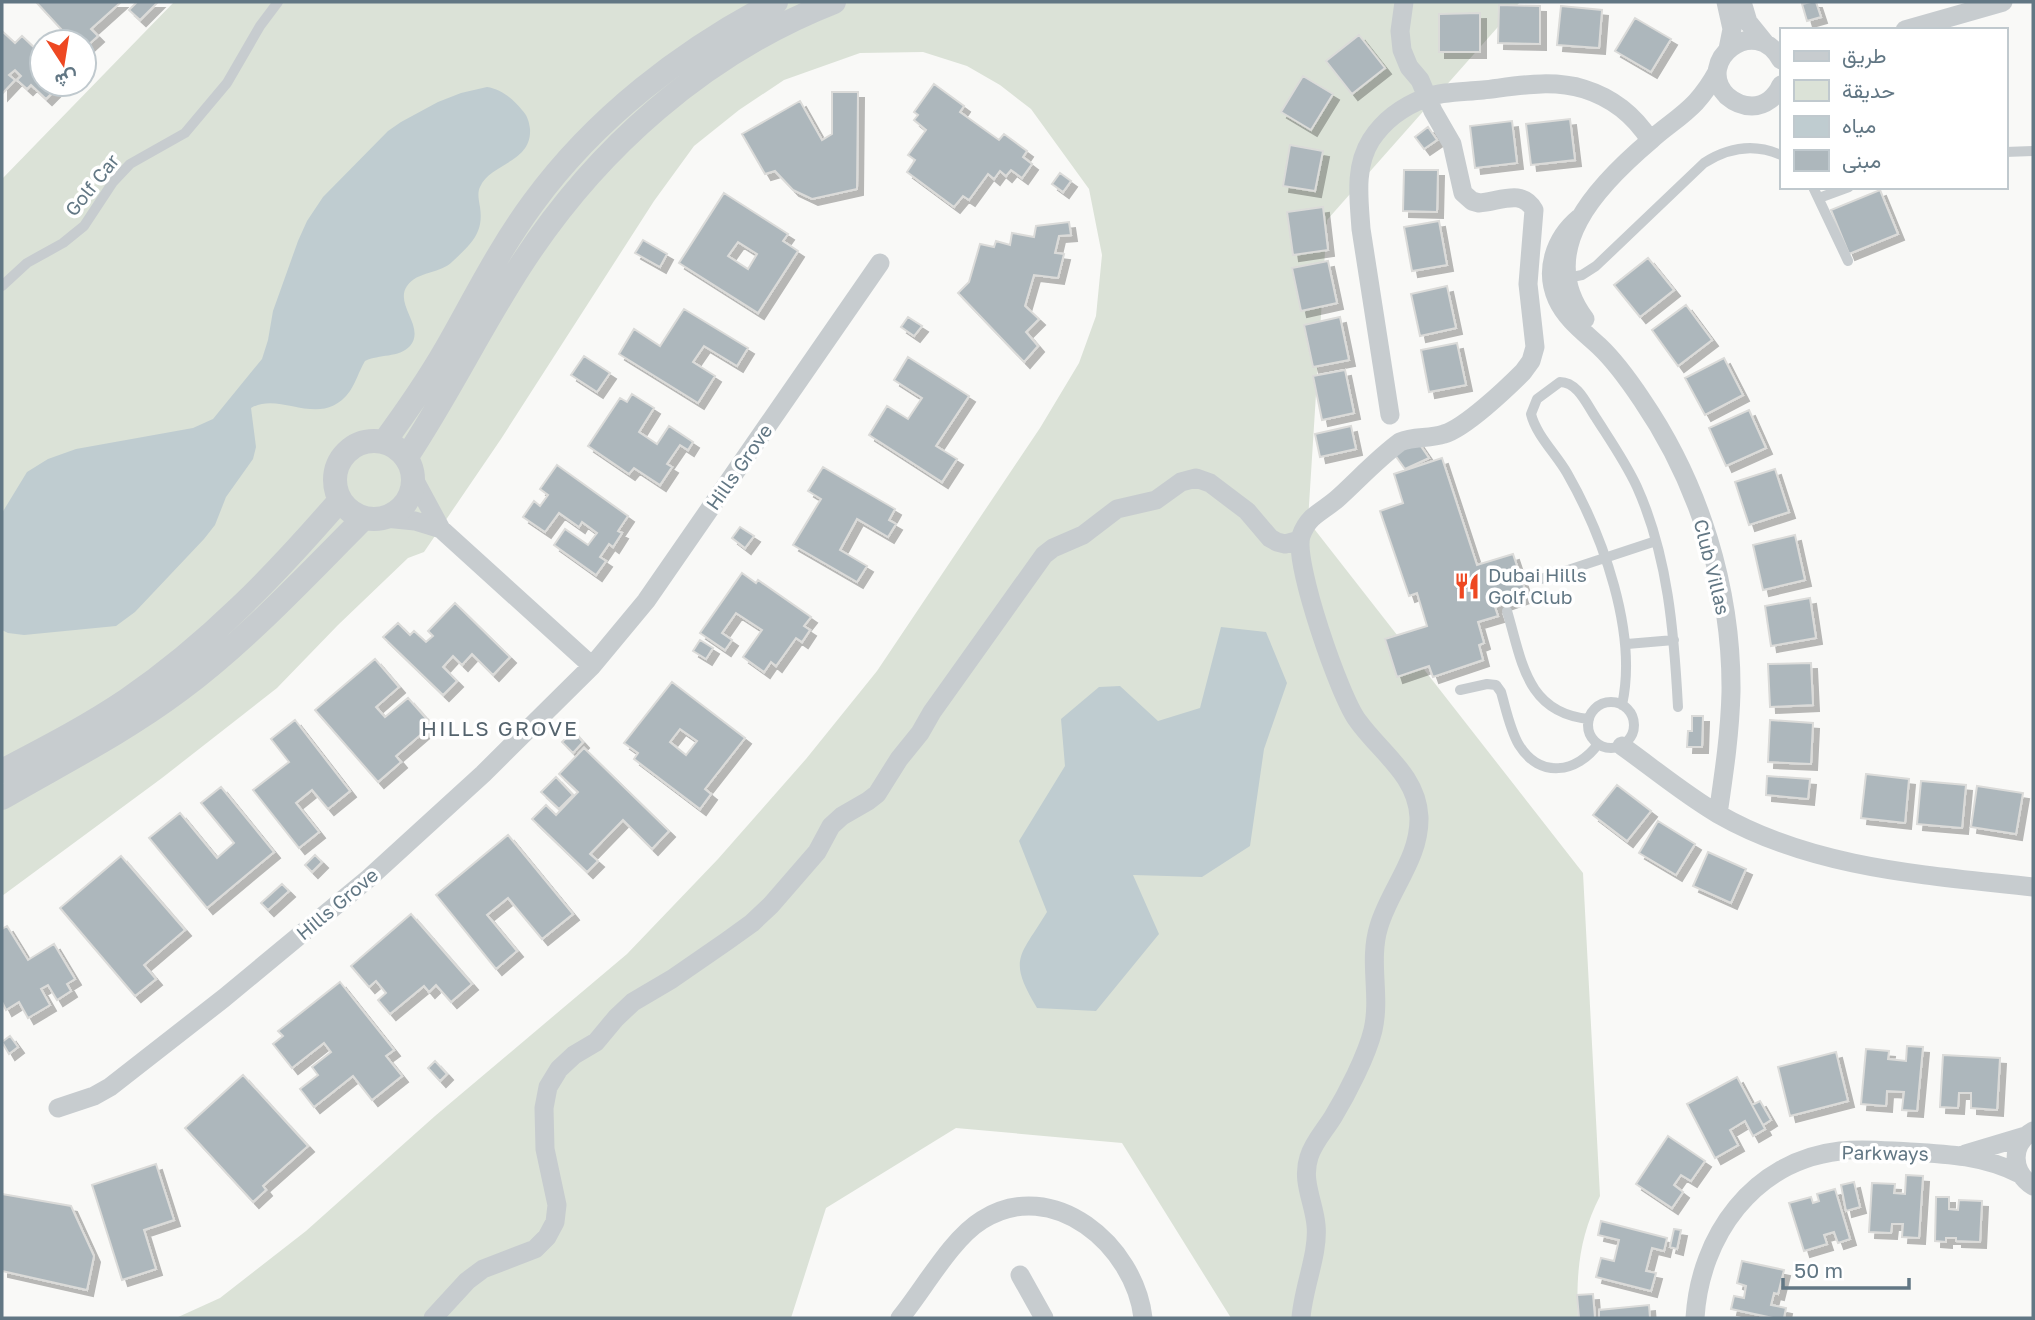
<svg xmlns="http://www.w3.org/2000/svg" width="2035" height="1320" viewBox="0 0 2035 1320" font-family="'Golos Text',Vazirmatn,sans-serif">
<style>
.green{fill:#dbe2d7}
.water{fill:#bfccd0}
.building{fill:#adb7bc;stroke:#dbdbd9;stroke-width:2;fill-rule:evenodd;filter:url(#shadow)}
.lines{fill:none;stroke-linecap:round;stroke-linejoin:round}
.service{stroke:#c7cccf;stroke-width:10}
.minor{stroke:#c7cccf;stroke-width:19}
.tertiary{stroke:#c7cccf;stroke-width:24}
.labels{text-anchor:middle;stroke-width:7;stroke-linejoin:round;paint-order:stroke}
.street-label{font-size:19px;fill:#627784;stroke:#fff}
.poi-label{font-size:19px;fill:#627784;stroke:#fff;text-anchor:start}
.neighbourhood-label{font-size:21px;letter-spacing:2px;fill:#55646e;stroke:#fff}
</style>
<defs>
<filter id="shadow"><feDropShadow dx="6" dy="6" stdDeviation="0" flood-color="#0004"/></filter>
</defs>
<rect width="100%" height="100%" fill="#f9f9f7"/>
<path class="green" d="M174,2h1346l-193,218 -19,301 275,352 17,323c-21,41 -24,78 -22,122h-347l-109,-175 -166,-15 -130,80 -35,110h-615l44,-20 86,-67 129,-115 192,-162 91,-95 88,-100 71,-88 163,-243 39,-65 17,-47 6,-61 -13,-66 -58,-80 -31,-24 -33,-19 -44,-14 -63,1 -76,27 -45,30 -45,36 -40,55 -153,238 -77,113 -16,6 -70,67 -61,63 -115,90 -160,118v-717z"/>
<path class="water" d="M487,87c14,2 26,12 35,23 5,5 7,11 8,19 2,34 -40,34 -50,58 -3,6 -1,14 0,20 4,26 -9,37 -27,54 -12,13 -36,10 -46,25 -13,19 19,41 3,60 -11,12 -31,8 -45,15 -6,10 -9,21 -15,30 -29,40 -69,-1 -99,17l5,39 -3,12 -27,38 -11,28 -11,14 -69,73 -19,14 -92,9 -16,-2 -6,-3v-117l25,-41 21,-13 28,-10 117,-21 20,-9 49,-60 6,-19 5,-29 25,-70 9,-20 16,-24 65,-66 13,-9 37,-20 23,-9z
M1221,627l45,5 21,51 -23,66 -14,97 -48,31 -69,-2 26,59 -63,77 -59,-3c-30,-50 -17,-51 10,-96l-28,-71 46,-75 -4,-47 38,-32 21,-1 38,35 42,-13z"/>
<path class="building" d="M36,2h85l-30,27 7,7 -14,13v-7h-11z
M137,2h21l-18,18 -11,-10z
M1811,2h5l5,15 -14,4 -5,-17z
M1499,5l41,1v38l-42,-1z
M1561,6l41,4 -3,38 -42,-3z
M1480,13v39h-41v-38z
M1635,18l36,21 -20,33 -36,-21z
M2,31l13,12 7,-7 20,19v29h19l-15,15 -15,-14 -4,4 -10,-9 4,-4 -6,-6 -6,5 6,5 -13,14z
M1359,35l26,33 -33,26 -26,-33z
M1303,76l30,18 -22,36 -30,-18z
M934,84l30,22 -4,6 39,28 5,-6 23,17 -4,6 9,7 -10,14 -11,-8 -5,6 -6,-5 -6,8 -6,-5 -19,26 -6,-4 -9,11 -47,-35 8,-12 -7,-5 18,-25 -12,-10 4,-5 -4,-3z
M832,92h26l-1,97 -45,10 -19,-9 -18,-19 -10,3 -23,-40 58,-33 22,39 10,-6z
M1570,119l5,41 -44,5 -5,-41z
M1512,121l5,42 -42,5 -5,-42z
M1428,127l9,13 -13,9 -9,-12z
M1290,145l33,6 -8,40 -32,-5z
M1404,170h34l-1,42 -34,-1z
M1060,173l11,8 -8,11 -11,-8z
M1880,190l18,44 -49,20 -18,-44z
M724,193l64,41 -5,7 15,10 -40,62 -79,-50zM738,242l19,12 -9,15 -20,-13z
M1323,207l5,43 -35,5 -6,-43z
M1439,221l8,44 -35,6 -8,-44z
M1069,222l2,13 -12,1 -4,17 9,1 -6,24 -24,-3 -9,31 14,13 -13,13 12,14 -14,16 -66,-69 11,-11 11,-38 14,3 2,-6 14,4 2,-12 22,4 2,-11z
M643,240l24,14 -7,13 -25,-14z
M1648,258l26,32 -34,27 -26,-32z
M1328,261l9,42 -36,8 -9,-43z
M1447,286l9,42 -36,8 -9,-42z
M1686,305l26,35 -34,26 -26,-36z
M684,309l64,39 -11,18 -33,-20 -11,16 22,14 -17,27 -79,-49 15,-25 26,17z
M908,317l14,9 -8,10 -13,-9z
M1340,317l9,43 -36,7 -9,-42z
M1457,343l9,42 -37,7 -8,-42z
M584,356l26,17 -13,19 -26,-17z
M908,357l61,39 -33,50 21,13 -15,23 -73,-47 18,-29 21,13 14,-21 -28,-18z
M1724,358l19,37 -38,20 -20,-37z
M1345,370l9,43 -32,7 -9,-44z
M632,394l22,14 -15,24 18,12 12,-18 24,16 -5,8 -8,-5 -13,19 5,3 -12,18 -26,-17 -5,6 -41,-28 32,-48 7,4z
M1749,410l17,38 -40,18 -17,-38z
M1351,426l5,23 -36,8 -5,-23z
M1416,439l13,19 -24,11 -10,-14z
M1442,458l35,107 36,-11 14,42 -32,11 3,9 -20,6 6,21 -5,2 4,15 -50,17 -4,-11 -32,11 -12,-38 42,-13 -10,-33 -8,3 -29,-85 23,-8 -9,-29z
M557,465l71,51 -10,15 4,2 -9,14 -4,-3 -9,13 6,4 -10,14 -42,-30 11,-16 23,16 9,-12 -15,-11 -3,5 -20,-14 -14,19 -22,-15 11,-16 6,5 8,-11 -8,-6z
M823,467l72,42 -6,11 7,4 -8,13 -31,-18 -17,31 27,16 -10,16 -64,-37 28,-46 -13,-8z
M1775,469l14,43 -40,13 -14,-43z
M740,527l14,9 -9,12 -13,-10z
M1795,535l10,45 -42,10 -10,-45z
M742,573l14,10 2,-3 53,37 -7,9 6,4 -8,12 -6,-4 -20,28 -5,-4 -7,10 -21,-15 19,-27 -26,-17 -14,20 10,7 -7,10 -25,-17z
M1810,598l6,40 -45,8 -6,-40z
M455,603l55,54 -17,18 -21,-21 -10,11 -9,-9 -10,11 14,14 -14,14 -60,-58 15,-14 12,12 4,-4 12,11 7,-6 -5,-5z
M700,640l13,8 -7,11 -13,-8z
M375,659l24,28 -23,20 9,10 23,-19 24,27 -36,31 5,6 -23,20 -63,-72z
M1811,663l2,42 -43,2 -2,-43z
M672,682l73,56 -40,51 6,5 -11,15 -66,-50 4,-6 -14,-10zM680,729l17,12 -11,14 -16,-13z
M1692,716h11l-1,31h-15l1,-16h4z
M295,720l55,71 -22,18 -16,-19 -16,13 23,29 -20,16 -46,-58 36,-28 -18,-23z
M1770,720l43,3 -2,41 -43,-2z
M573,731l10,11 -10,11 -11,-11z
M584,748l85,83 -17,18 -29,-29 -33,34 8,7 -11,11 -55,-53 14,-14 10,10 22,-23 -19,-18z
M1866,774l43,5 -4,44 -44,-5z
M1767,776l43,3 -2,20 -42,-4z
M556,777l17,18 -14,14 -18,-17z
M1921,781l45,4 -4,43 -45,-4z
M1617,785l34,26 -24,30 -34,-26z
M1977,786l46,7 -7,41 -45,-7z
M221,787l53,65 -67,56 -58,-70 31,-25 37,45 17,-15 -33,-40z
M1658,821l37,23 -19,31 -37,-22z
M508,835l65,79 -31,25 -34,-41 -21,17 30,36 -21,18 -60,-74z
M1708,852l38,17 -15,34 -38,-17z
M315,855l7,7 -10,10 -7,-7z
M121,856l64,74 -41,35 12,14 -21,17 -75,-88z
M282,884l7,7 -21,19 -7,-7z
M411,914l61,70 -21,18 -15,-17 -7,7 -5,-6 -34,28 -12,-14 8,-7 -10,-12 -7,6 -18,-21z
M7,926l21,34 26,-16 21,35 -8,5 4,7 -14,9 -9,-15 -7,4 9,16 -22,13 -9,-16 -13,8 -4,-8v-73z
M340,982l54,68 -8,6 16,20 -30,24 -19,-24 -39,31 -14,-18 18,-14 -6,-8 19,-15 -7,-9 -32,25 -19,-24 10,-8 -5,-5z
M10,1036l8,11 -9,7 -7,-12z
M1907,1046l16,1 -6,64 -15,-1 2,-18 -17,-1 -1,15 -25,-2 5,-55 23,2 -1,8 18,2z
M1836,1052l12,49 -58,15 -12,-49z
M1943,1055l57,3 -3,52 -26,-2v-15h-12l-1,15 -18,-1z
M435,1061l12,13 -7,7 -12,-13z
M243,1075l65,71 -45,40 3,4 -13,12 -68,-74z
M1737,1077l28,52 -12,7 -8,-15 -15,9 8,15 -23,13 -28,-54z
M1760,1101l11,19 -8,5 -11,-20z
M1668,1136l37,25 -14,20 -10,-6 -7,10 9,7 -11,16 -36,-24z
M156,1164l18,56 -30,10 12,39 -34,11 -30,-95z
M1906,1175l17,1 -4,62 -17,-1 1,-13h-11l-1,9 -22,-1 3,-49 23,1 -1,9 11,1z
M1854,1182l6,25 -14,4 -5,-26z
M1835,1189l15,50 -12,4 -4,-11 -10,3 3,9 -23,7 -15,-48 22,-6 2,6 6,-2 -2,-7z
M2,1194l69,12 23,50 -7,34 -85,-19z
M1936,1197h13v12l9,1 1,-10 23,1 -2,41 -24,-1v-3h-10v4l-11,-1z
M1601,1221l66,17 -3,13 -12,-3 -6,23 10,2 -5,18 -55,-14 5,-19 13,3 5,-21 -21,-5z
M1674,1229l7,1 -4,19 -7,-2z
M1742,1261l42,9 -6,24 -4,-1 -3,12 15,3 -2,10h-11l-42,-9 3,-13 10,2 2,-12 -9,-3z
M1593,1294l2,24h-16l-2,-23z
M1649,1305l1,13h-51v-8z"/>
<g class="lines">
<path class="service" d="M2005,152l28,-1
M1813,187l35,74
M1819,198l30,-11
M1567,278l15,-3 14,-9 108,-103c25,-16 50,-20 77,-8
M2,286l25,-23 36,-20 21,-17 29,-44 17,-18 55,-31 42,-50 33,-57 18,-24
M1541,579l115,-38
M1507,611c15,50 19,102 82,108
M1627,644l47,-4
M1460,690l27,-6 9,1 5,7c5,17 9,38 18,53 21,34 58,28 79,-1
M1588 725a23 23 0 1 1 46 0a23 23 0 1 1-46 0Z
M1622,705c16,-72 -19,-169 -55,-232 -10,-18 -31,-38 -36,-59l6,-15 23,-17c18,0 27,23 36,36 14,22 30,45 41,69 31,69 37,145 41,220"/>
<path class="minor" d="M1726,2l6,27 -4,20
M1742,2l6,20 17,21
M1905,30l98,-28
M1781,60c-26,-48 -88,2 -54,36 7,6 15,10 25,10 13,0 24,-9 29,-21
M1579,218c-24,20 -35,52 -22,81 9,20 27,33 42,47 17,16 31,36 43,54 58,85 90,190 89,292 -1,41 -7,81 -13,122
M1585,319c-52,-69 14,-135 66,-179 14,-13 31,-23 45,-38 8,-9 15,-19 21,-30
M1390,415l-29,-186c-2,-30 -7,-62 10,-89 13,-20 33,-34 54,-42 18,-7 39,-6 58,-8 34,-4 68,-11 101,-1 29,9 50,26 66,51
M414,479l27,50 151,137
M385,518l30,3 26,8
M1622,746c31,22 62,48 96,68 96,55 208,61 315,73
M58,1108l36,-12 16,-9 114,-89 145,-120 114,-104 109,-108 54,-65 234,-338
M2033,1131c-23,13 -22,41 0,55
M1965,1154l60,-18
M1020,1275l24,43
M433,1318l34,-37 16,-12 52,-20 12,-12 8,-15 2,-17 -12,-56 -1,-41 4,-21 11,-18 15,-14 22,-13 20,-24 17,-16 39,-23 55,-38 25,-18 19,-18 46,-53 14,-26 11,-10 26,-15 9,-7 22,-35 21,-26 12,-21 112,-157 9,-7 30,-13 34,-26 39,-9 25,-18 15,-4 14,5 37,28 23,27 7,4 8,2 15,-4
M900,1318c24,-29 51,-79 82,-98 71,-45 153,26 161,98
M1301,1318c2,-30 18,-65 15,-93 -2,-23 -15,-44 -7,-68 4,-14 16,-27 24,-40 14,-23 34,-62 40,-87 8,-35 -5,-69 6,-104 11,-37 41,-68 40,-109 -2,-42 -39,-65 -61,-96 -18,-23 -65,-159 -57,-185 2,-6 6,-13 11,-18 8,-7 17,-12 25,-19 21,-19 40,-40 63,-57 14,-6 29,-3 44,-8 21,-6 62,-45 79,-62l8,-11 4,-14 -7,-63 6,-74c-12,-22 -35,-8 -55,-7l-7,-2 -9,-8 -11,-49 -19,-33 -13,-31 -11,-13 -7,-17 -2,-19 4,-29
M1695,1318c5,-82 58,-157 145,-167 24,-3 47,0 70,1 39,2 74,4 110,22"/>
<path class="tertiary" d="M335 480a39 39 0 1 1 78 0a39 39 0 1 1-78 0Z
M384,442c22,-30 43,-60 62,-93 28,-49 53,-100 87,-146 62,-85 150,-153 243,-201
M406,458c42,-63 74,-130 115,-193 75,-116 183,-212 313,-263
M2,771c42,-22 85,-44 125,-71 82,-56 149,-126 213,-200
M2,798c60,-35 122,-66 178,-108 68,-51 124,-112 184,-172"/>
</g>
<defs>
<g id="restaurant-bare" transform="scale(2.1)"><path d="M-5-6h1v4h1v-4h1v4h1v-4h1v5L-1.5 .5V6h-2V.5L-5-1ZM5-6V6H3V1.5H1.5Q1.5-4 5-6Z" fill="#ee4822" stroke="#fff" stroke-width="2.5" paint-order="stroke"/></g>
</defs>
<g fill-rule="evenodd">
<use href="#restaurant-bare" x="1467" y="586"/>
</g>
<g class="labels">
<g class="street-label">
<text transform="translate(92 185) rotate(-51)" y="7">Golf Car</text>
<text transform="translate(739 467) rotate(-55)" y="7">Hills Grove</text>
<text transform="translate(1712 567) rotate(76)" y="7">Club Villas</text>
<text transform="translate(337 904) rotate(-40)" y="7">Hills Grove</text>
<text transform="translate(1885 1153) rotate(1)" y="7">Parkways</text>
</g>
<g class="poi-label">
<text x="1488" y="582">Dubai Hills<tspan x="1488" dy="22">Golf Club</tspan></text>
</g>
<g class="neighbourhood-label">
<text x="500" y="736">HILLS GROVE</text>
</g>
</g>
<rect width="2035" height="1320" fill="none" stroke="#627784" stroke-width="7"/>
<rect x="1780" y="28" width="228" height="161" fill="#ffffff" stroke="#c0c9ce" stroke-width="2"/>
<rect x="1794" y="51" width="35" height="10" fill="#c7cccf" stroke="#c0c9ce" stroke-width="2"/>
<text x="1842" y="63" font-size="21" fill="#627784">طريق</text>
<rect x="1794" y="80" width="35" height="21" fill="#dbe2d7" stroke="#c0c9ce" stroke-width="2"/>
<text x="1842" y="98" font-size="21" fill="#627784">حديقة</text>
<rect x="1794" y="116" width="35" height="21" fill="#bfccd0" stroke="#c0c9ce" stroke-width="2"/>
<text x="1842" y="133" font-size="21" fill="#627784">مياه</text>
<rect x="1794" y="150" width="35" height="21" fill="#adb7bc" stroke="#c0c9ce" stroke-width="2"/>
<text x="1842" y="168" font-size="21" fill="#627784">مبنى</text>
<g transform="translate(63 63) rotate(168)"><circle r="33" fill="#ffffff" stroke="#c0c9ce" stroke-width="2"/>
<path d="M0-5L12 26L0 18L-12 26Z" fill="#ee4822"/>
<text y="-10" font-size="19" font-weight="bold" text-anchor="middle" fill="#627784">ش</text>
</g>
<path d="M1783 1278v10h126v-10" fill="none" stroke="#627784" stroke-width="3.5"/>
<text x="1794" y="1278" font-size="21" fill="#627784" stroke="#ffffff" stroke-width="5" paint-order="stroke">50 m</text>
</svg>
